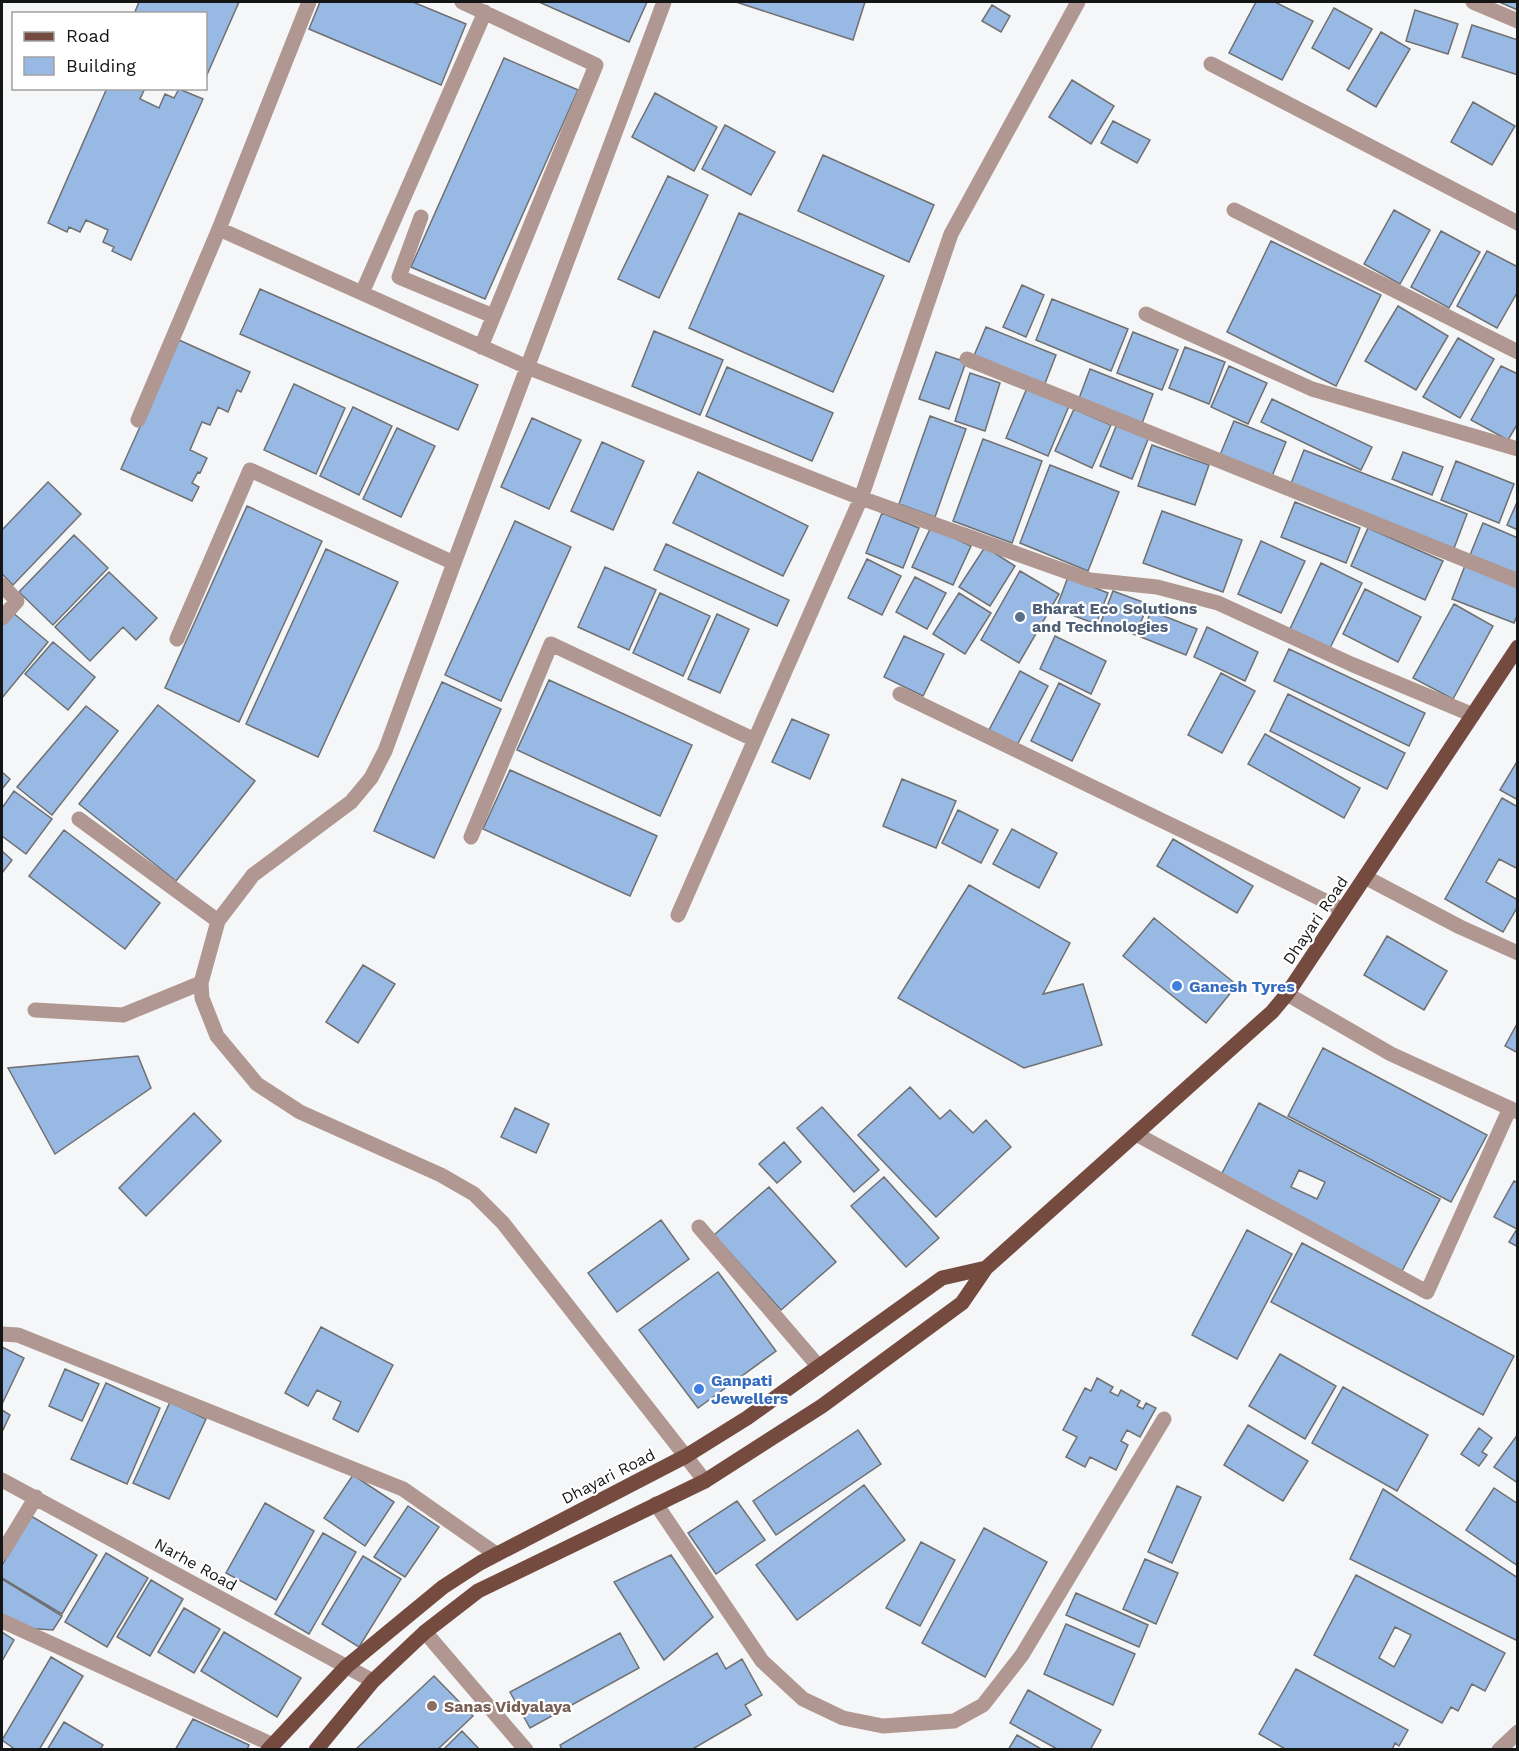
<svg xmlns="http://www.w3.org/2000/svg" width="1519" height="1751" viewBox="0 0 1519 1751" font-family="'Work Sans',sans-serif">
<style>
.building{fill:#99b9e5;stroke:#6f7071;stroke-width:1.5;fill-rule:evenodd}
.lines{fill:none;stroke-linecap:round;stroke-linejoin:round}
.minor{stroke:#b19791;stroke-width:15}
.major{stroke:#754a3f;stroke-width:15}
.service-dot{fill:#5c6f8a;stroke:#fff;stroke-width:2}
.shop-dot{fill:#3f7fe0;stroke:#fff;stroke-width:2}
.education-dot{fill:#8d6e63;stroke:#fff;stroke-width:2}
.labels{text-anchor:middle;stroke-width:4.5;stroke-linejoin:round;paint-order:stroke}
.service-label{font-size:16px;font-weight:bold;fill:#4e5e75;stroke:#fff;text-anchor:start}
.street-label{font-size:16px;fill:#141515;stroke:#fff}
.shop-label{font-size:16px;font-weight:bold;fill:#366cbe;stroke:#fff;text-anchor:start}
.education-label{font-size:16px;font-weight:bold;fill:#785e54;stroke:#fff;text-anchor:start}
</style>
<rect width="100%" height="100%" fill="#f5f6f7"/>
<path class="building" d="M139,2h100l-33,75v-63h-72z
M320,2h93l53,22 -25,61 -132,-56z
M539,2h108l-18,40z
M736,2h129l-12,38z
M1256,2h19l38,19 -31,59 -53,-27z
M1499,2h19v8z
M992,5l18,11 -9,16 -19,-11z
M1334,8l38,21 -23,40 -37,-21z
M1415,10l43,14 -10,30 -42,-13z
M1472,25l46,15v35l-56,-18z
M1381,32l29,17 -34,58 -29,-17z
M504,58l74,32 -93,209 -74,-32z
M1072,80l42,26 -23,38 -42,-27z
M107,88h38l-5,11 19,9 6,-14 9,4 5,-9 24,10 -72,161 -19,-9 2,-4 -11,-5 5,-12 -22,-10 -6,12 -11,-5 -2,5 -19,-9z
M655,93l62,34 -23,44 -62,-34z
M1473,102l42,24 -23,39 -41,-23z
M1113,121l37,19 -13,23 -36,-20z
M725,125l50,27 -24,43 -49,-26z
M823,155l111,50 -25,57 -111,-51z
M668,176l40,19 -49,103 -41,-19z
M1394,210l36,20 -30,54 -36,-20z
M739,213l145,63 -51,116 -144,-64z
M1441,231l39,21 -31,56 -38,-21z
M1271,241l110,54 -45,91 -109,-54z
M1487,251l31,16v24l-21,37 -40,-22z
M1022,285l22,10 -18,42 -23,-10z
M260,289l218,96 -20,45 -218,-96z
M1052,299l76,30 -17,42 -75,-31z
M1398,306l50,30 -32,54 -51,-29z
M986,327l70,28 -12,31 -71,-28z
M654,331l69,29 -23,55 -68,-29z
M1133,332l45,18 -16,40 -45,-17z
M1458,338l36,21 -34,59 -37,-21z
M179,340l71,32 -9,20 -4,-2 -9,22 -10,-5 -8,18 -8,-3 -12,28 17,8 -7,15 -2,-1 -6,11 7,4 -7,14 -71,-32z
M1185,347l40,15 -16,42 -40,-16z
M936,352l30,10 -17,47 -30,-10z
M1229,366l38,17 -19,41 -37,-17z
M1501,366l17,8v49l-10,17 -37,-20z
M727,367l106,46 -21,48 -106,-45z
M1090,369l63,25 -12,32 -63,-25z
M970,373l30,10 -15,48 -30,-10z
M294,384l51,24 -29,66 -52,-24z
M1027,388l42,18 -21,50 -42,-18z
M1272,399l100,48 -11,23 -100,-48z
M353,407l39,19 -33,69 -39,-19z
M1074,409l37,16 -19,43 -37,-17z
M930,416l36,13 -31,88 -36,-13z
M532,418l49,22 -32,69 -48,-22z
M1234,421l52,21 -14,34 -52,-21z
M1117,424l32,13 -17,42 -32,-13z
M397,428l38,18 -34,71 -38,-18z
M983,439l59,22 -30,82 -59,-22z
M602,442l42,19 -31,69 -42,-19z
M1152,445l57,20 -14,40 -57,-19z
M1304,450l163,64 -14,37 -163,-65z
M1403,452l40,15 -11,28 -40,-16z
M1456,461l58,23 -15,39 -58,-23z
M1050,465l69,27 -31,79 -68,-28z
M698,472l110,54 -25,50 -110,-53z
M48,482l33,32 -68,71 -11,-11v-44z
M1518,500v30l-11,-5z
M1295,502l65,26 -14,35 -65,-26z
M247,506l75,35 -83,181 -74,-34z
M1162,511l80,29 -19,52 -80,-29z
M882,513l37,15 -16,40 -37,-15z
M515,521l56,26 -70,154 -56,-26z
M1483,523l35,15v36l-48,-19z
M931,527l40,19 -18,39 -41,-18z
M1368,528l75,33 -18,39 -74,-34z
M74,535l34,33 -55,57 -34,-33z
M1261,541l44,20 -24,52 -43,-19z
M666,544l123,56 -12,26 -123,-56z
M985,547l30,19 -25,40 -31,-19z
M326,549l72,33 -80,175 -72,-33z
M867,559l34,17 -19,39 -34,-17z
M1321,563l41,20 -33,67 -40,-19z
M1466,563l52,19v31l-4,10 -62,-24z
M605,567l51,23 -27,60 -51,-23z
M1020,571l39,23 -40,69 -38,-23z
M109,572l48,46 -21,22 -13,-13 -33,34 -35,-34z
M915,577l31,16 -19,36 -31,-17z
M1068,577l40,16 -12,31 -40,-15z
M1365,589l56,28 -23,45 -55,-28z
M1113,591l35,13 -12,31 -35,-13z
M660,593l50,23 -27,60 -50,-23z
M959,593l32,20 -26,41 -32,-20z
M1454,604l39,22 -40,73 -40,-21z
M1151,611l46,18 -11,26 -45,-18z
M12,612l36,30 -46,56v-74z
M717,614l32,15 -29,64 -32,-14z
M1207,627l51,25 -13,29 -51,-24z
M904,636l40,18 -21,42 -39,-19z
M1055,636l51,25 -15,33 -51,-25z
M53,642l42,35 -27,33 -43,-36z
M1289,649l136,64 -16,33 -135,-65z
M1020,671l28,15 -31,59 -28,-15z
M1221,673l34,18 -33,62 -34,-18z
M549,680l143,65 -32,71 -143,-66z
M442,682l59,27 -67,149 -60,-27z
M1059,683l41,21 -28,57 -41,-20z
M1288,694l117,59 -18,36 -117,-58z
M158,705l97,76 -79,100 -97,-77z
M86,706l32,25 -66,84 -35,-28z
M792,719l37,16 -19,44 -38,-17z
M1265,734l95,54 -16,30 -96,-54z
M1518,760v40l-18,-10z
M510,770l147,66 -27,60 -147,-67z
M2,772l8,7 -8,10z
M902,779l54,22 -20,47 -53,-22z
M14,791l38,28 -26,35 -24,-18v-28z
M1502,798l16,9v62l-19,-10 -13,23 32,18v6l-15,26 -58,-33z
M958,810l40,20 -17,33 -39,-20z
M1012,829l45,24 -18,35 -46,-24z
M64,830l96,73 -35,46 -96,-73z
M1173,839l80,47 -16,27 -80,-47z
M2,851l10,9 -10,13z
M969,885l101,58 -27,51 40,-10 19,61 -78,23 -126,-70z
M1154,918l83,67 -31,38 -83,-67z
M1387,936l60,35 -23,39 -60,-35z
M363,965l32,19 -37,59 -32,-21z
M1518,1022v31l-13,-7z
M1323,1048l164,87 -36,67 -163,-86z
M138,1056l13,32 -96,66 -47,-86z
M910,1087l30,32 10,-9 23,23 13,-13 25,27 -75,70 -78,-82z
M1259,1103l181,96 -38,72 -181,-96zM1299,1170l26,12 -8,17 -26,-12z
M822,1107l57,63 -25,22 -57,-64z
M515,1108l34,16 -13,29 -35,-16z
M194,1113l27,28 -75,75 -27,-28z
M784,1142l17,20 -24,21 -18,-19z
M884,1177l55,61 -33,29 -55,-61z
M1514,1181l4,2v64l-9,-5 8,-13 -23,-12z
M769,1187l67,75 -55,48 -67,-75z
M661,1220l28,39 -72,53 -29,-39z
M1247,1230l45,24 -55,105 -45,-24z
M1302,1243l212,113 -31,59 -212,-113z
M718,1272l58,79 -78,57 -59,-78z
M321,1327l72,38 -35,67 -25,-13 8,-17 -24,-12 -9,16 -23,-13z
M2,1347l22,11 -21,44 -1,-1z
M1280,1354l56,32 -31,53 -56,-33z
M65,1369l34,15 -17,37 -33,-15z
M1097,1378l16,9 -3,5 8,4 3,-6 19,11 -3,5 6,3 3,-6 10,5 -16,29 -13,-7 -6,11 7,4 -12,25 -26,-13 -5,10 -19,-10 11,-20 -14,-7 22,-42 6,3z
M106,1383l54,25 -33,76 -56,-25z
M1343,1387l85,48 -31,56 -85,-48z
M170,1402l36,17 -37,80 -36,-16z
M2,1410l8,5 -8,17z
M1248,1425l60,36 -25,40 -59,-36z
M1479,1428l13,10 -10,14 5,3 -8,11 -18,-12z
M858,1430l23,34 -105,71 -23,-34z
M1518,1434v49l-24,-16z
M353,1475l41,27 -29,44 -41,-28z
M864,1485l41,55 -108,80 -41,-55z
M1177,1486l24,11 -29,66 -24,-11z
M1494,1488l24,16v62l-52,-36z
M1383,1489l135,89v63l-168,-82z
M737,1501l28,39 -49,34 -28,-41z
M265,1503l49,28 -38,69 -50,-27z
M408,1506l31,21 -34,50 -31,-20z
M31,1516l66,39 -35,59 -60,-36v-13z
M984,1528l63,34 -62,115 -63,-34z
M323,1533l33,19 -47,82 -34,-20z
M921,1542l34,18 -35,66 -34,-18z
M106,1553l42,25 -41,69 -42,-25z
M671,1555l42,62 -49,43 -50,-78z
M363,1556l38,23 -42,68 -37,-23z
M1145,1559l33,14 -22,51 -33,-15z
M1356,1575l149,78 -20,38 -13,-7 -14,27 -7,-4 -9,16 -128,-68zM1395,1627l16,8 -17,32 -15,-9z
M2,1579l60,37 -9,14 -30,-2 -21,-13z
M151,1580l32,19 -33,57 -33,-19z
M1076,1593l72,32 -9,22 -73,-32z
M184,1608l36,21 -26,44 -36,-21z
M1066,1624l69,30 -22,51 -69,-31z
M2,1632l12,8 -12,21z
M224,1632l77,46 -24,39 -76,-46z
M620,1633l19,35 -109,60 -20,-36z
M717,1653l9,16 16,-10 20,36 -17,10 6,10 -60,35h-129l-2,-5z
M51,1657l32,19 -44,74h-23l-14,-10z
M1296,1669l112,61 -9,16 -4,-3 -3,7h-105l-28,-16z
M434,1676l39,40 -36,34h-82z
M1028,1690l73,40 -11,20h-31l-49,-27z
M193,1719l56,26 -2,5h-72z
M64,1722l39,23 -3,5h-53z
M462,1731l18,19h-37z
M1017,1735l26,15h-35z"/>
<g class="lines">
<path class="minor" d="M309,2l-90,227 308,138 334,131 229,82 67,7 61,16 133,61 122,51
M462,2l134,63 -115,282
M664,2l-210,561 -69,188 -14,27 -20,24 -98,73 -35,46 -17,62 1,15 15,38 40,48 43,28 141,63 33,19 29,29 202,258
M1473,2l45,19
M1211,64l307,159
M1234,210l284,142
M421,217l-22,60 94,39
M362,293l123,-281
M1146,314l166,75 206,60
M967,359l551,222
M138,420l81,-191
M2,585l15,16 -15,17
M177,639l73,-169 204,93
M900,694l325,157 118,59
M79,819l139,102
M471,837l80,-193 202,95
M1365,877l95,50 58,26
M678,915l183,-417 90,-264 127,-232
M1287,994l104,60 127,58
M35,1010l88,5 78,-32
M1136,1134l291,158 83,-184
M699,1227l120,140
M2,1334l16,1 385,154 93,65
M2,1480l371,201
M656,1504l106,157 41,38 40,19 40,8 71,-5 29,-16 39,-50 142,-236
M2,1553l34,-56
M2,1621l271,124
M425,1632l101,118
M1499,1750l19,-18"/>
<path class="major" d="M268,1750l79,-84 96,-79 37,-24 206,-107 61,-38 195,-140 44,-10
M316,1750l57,-69 52,-49 53,-41 227,-110 117,-75 140,-103 24,-35 286,-256 15,-18 231,-347"/>
</g>
<circle class="service-dot" cx="1020" cy="617" r="6"/>
<g class="shop-dot">
<circle cx="1177" cy="986" r="6"/>
<circle cx="699" cy="1389" r="6"/>
</g>
<circle class="education-dot" cx="432" cy="1706" r="6"/>
<g class="labels">
<g class="service-label">
<text x="1032" y="614">Bharat Eco Solutions<tspan x="1032" dy="18">and Technologies</tspan></text>
</g>
<g class="street-label">
<text transform="translate(1315 920) rotate(-56)" y="6">Dhayari Road</text>
<text transform="translate(608 1476) rotate(-27)" y="6">Dhayari Road</text>
<text transform="translate(196 1564) rotate(29)" y="6">Narhe Road</text>
</g>
<g class="shop-label">
<text x="1189" y="992">Ganesh Tyres</text>
<text x="711" y="1386">Ganpati<tspan x="711" dy="18">Jewellers</tspan></text>
</g>
<g class="education-label">
<text x="444" y="1712">Sanas Vidyalaya</text>
</g>
</g>
<rect width="1519" height="1751" fill="none" stroke="#141515" stroke-width="6"/>
<rect x="12" y="12" width="195" height="78" fill="#ffffff" stroke="#a1a1a1" stroke-width="1.5"/>
<rect x="24" y="32" width="30" height="9" fill="#754a3f" stroke="#a1a1a1" stroke-width="1.5"/>
<text x="66" y="42" font-size="18" fill="#141515">Road</text>
<rect x="24" y="57" width="30" height="18" fill="#99b9e5" stroke="#a1a1a1" stroke-width="1.5"/>
<text x="66" y="72" font-size="18" fill="#141515">Building</text>
</svg>
